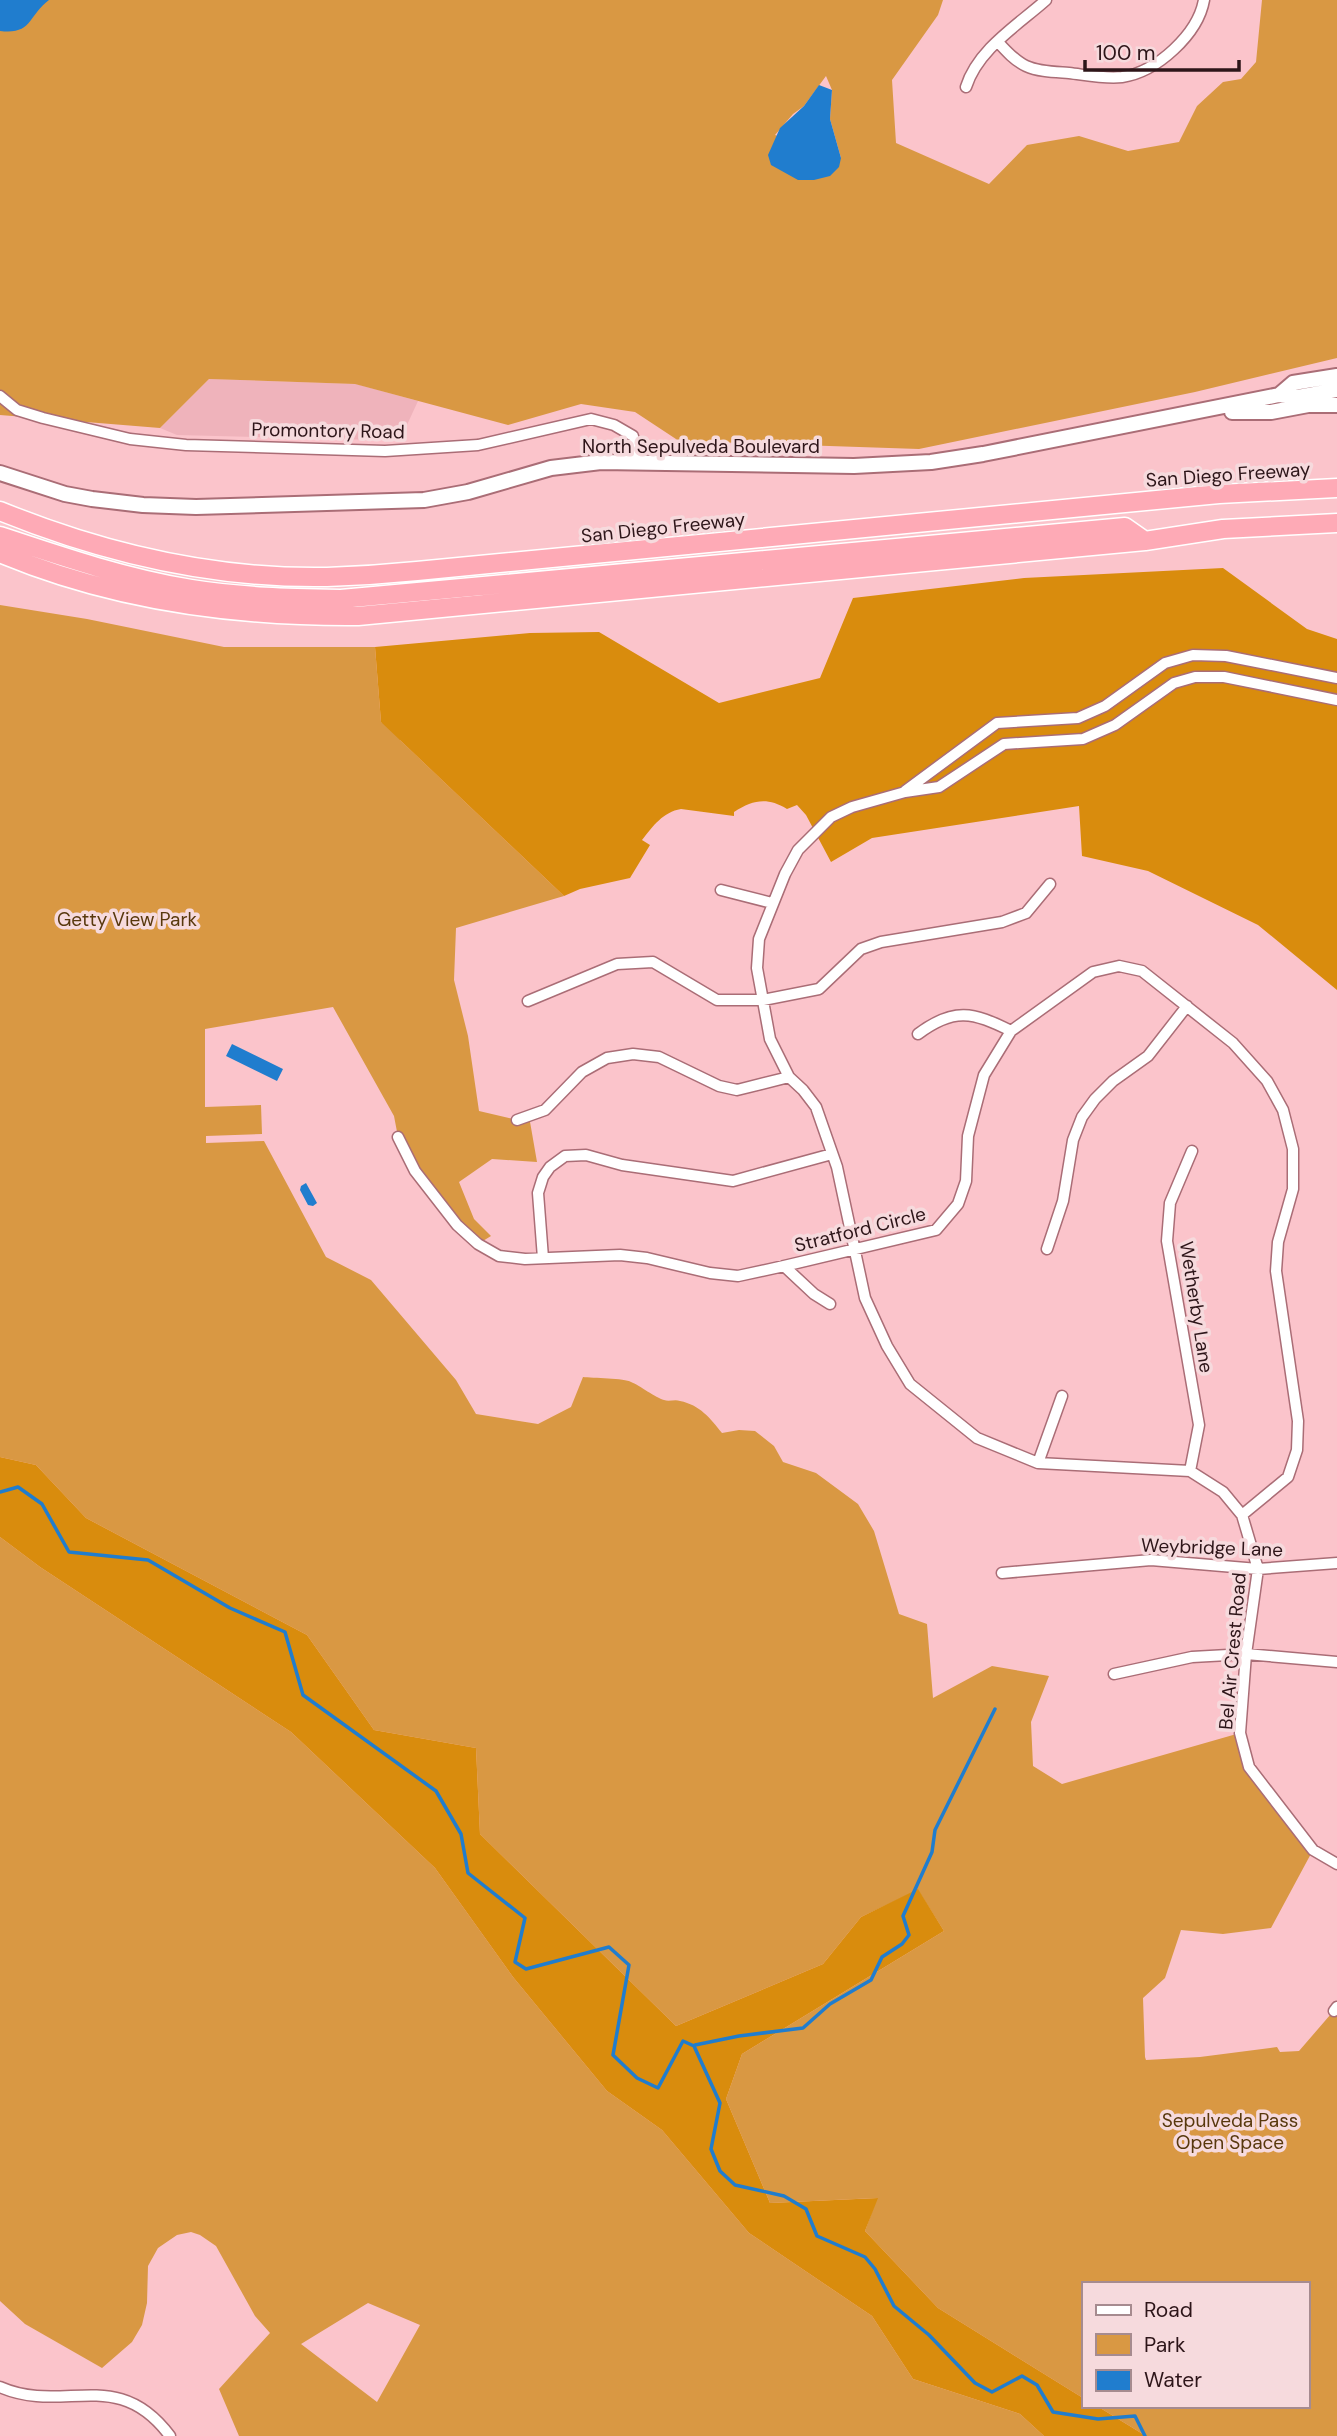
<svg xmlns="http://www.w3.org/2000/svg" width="1337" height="2436" viewBox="0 0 1337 2436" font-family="'DM Sans',sans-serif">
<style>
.built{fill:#efb3bb}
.green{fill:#d99843;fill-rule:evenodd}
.forest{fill:#d98c0d}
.water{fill:#207dce}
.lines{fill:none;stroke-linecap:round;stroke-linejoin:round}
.stream{stroke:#207dce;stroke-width:3.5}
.street-casing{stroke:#aa6d76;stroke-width:13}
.secondary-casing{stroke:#aa6d76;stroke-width:18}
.highway-casing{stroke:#fff;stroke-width:21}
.street{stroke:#fff;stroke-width:10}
.secondary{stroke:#fff;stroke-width:14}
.highway{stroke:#feaab6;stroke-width:18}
.labels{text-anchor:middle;stroke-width:7;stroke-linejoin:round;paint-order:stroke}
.street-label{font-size:19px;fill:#2d1519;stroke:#f6dadd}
.park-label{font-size:19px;fill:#58380d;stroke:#f6dadd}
</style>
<rect width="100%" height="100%" fill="#fbc4cb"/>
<path class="built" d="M209,379l147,5 62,17 -12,26 -29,13 -200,-5 -17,-7z"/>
<path class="green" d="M0,0h943l-5,15 -46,65 4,63 93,41 38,-39 52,-9 49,15 51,-9 18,-36 26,-24 18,-3 15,-17 6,-62h75v358l-142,34 -276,57 -240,-8 -44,-29 -54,-8 -73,21 -153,-41 -146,-5 -49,49 -160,-13zM826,76l6,14 -2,29 11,39 -66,-23 18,-21 11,-8z
M0,605l87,14 137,28h151l6,75 22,9 -3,9 164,156 -108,32 -2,52 14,56 11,75 38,9 12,-4 8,46 -45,-3 -33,23 15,37 17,17 -13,8 -21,-19 -59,-88 -4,-21 -61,-109 -128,22v78l56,-2 1,29 -56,2v7l58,-2 62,116 45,23 85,100 20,34 62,10 33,-17 12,-30c9,1 42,1 48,5 8,3 25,16 33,18 5,2 11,-1 16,1 20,4 30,17 42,32l17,-3 16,1 19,15 9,16 33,11 42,31 16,27 25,83 28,10 6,74 59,-32 57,10 -18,46 2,44 29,18 178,-51 9,34 64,83 -42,78 -48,6 -42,-4 -16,48 -22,20 2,59 1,3 54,-3 77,-10 3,5 19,-1 38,-44v429h-191l-49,-30h210v-122h-224v114l-145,-90 -73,-77 12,-33 -107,5 -44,-104 16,-45 202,-123 -26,-41 -57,27 -38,47 -147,62 -196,-192 -4,-86 -102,-18 -67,-95 -221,-117 -50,-53 -36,-8z
M0,1537l40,30 251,165 144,136 78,109 94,114 55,39 87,103 123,83 41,63 107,35 24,22h-805l-20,-47 51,-56 -15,-17 -39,-70 -16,-11 -9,-3 -14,3 -19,13 -10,18 -1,37 -5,22 -10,17 -30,26 -77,-44 -25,-23zM368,2303l52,22 -43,77 -76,-58z"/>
<path class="forest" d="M1223,568l84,61 30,10v351l-79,-65 -110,-54 -66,-15 -3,-50 -207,32 -41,24 -25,-47 -9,-10 -10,4c-20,-12 -34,-9 -53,3v4l-53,-7c-18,3 -28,17 -39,31l8,5 -20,33 -50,11 -16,7 -183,-174 -6,-75 155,-14 69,-1 120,71 101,-25 33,-80 171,-20z
M0,1457l36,8 50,53 221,117 67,95 102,18 4,86 196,192 147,-62 38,-47 57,-28 26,42 -202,123 -16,45 44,104 108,-5 -13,33 73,77 145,90v8h14l49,30h-102l-24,-22 -107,-35 -41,-63 -123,-83 -87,-103 -55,-39 -94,-114 -78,-109 -144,-136 -251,-165 -40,-30z"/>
<path class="water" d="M0,0h49c-21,16 -17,35 -49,31z
M819,85l13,5 -2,29 11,39 -2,9 -9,9 -16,4h-16l-27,-15 -3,-10 12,-27 24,-22z
M232,1044l51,25 -6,12 -51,-25z
M306,1183l11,20 -4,3 -5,-1 -8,-15 1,-4z"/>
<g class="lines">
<path class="stream" d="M0,1492l18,-5 24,17 27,48 79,8 82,48 55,24 18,63 133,96 25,43 7,39 57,45 -10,44 11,7 83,-22 20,18 -16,90 24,23 21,10 25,-47 11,5 26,57 -9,46 9,22 15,14 49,11 22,13 11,27 48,21 10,12 19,37 35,29 46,48 17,9 30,-16 15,9 16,27 45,7 37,-3 10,20
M695,2045l44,-9 64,-8 27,-24 41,-24 11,-23 20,-13 7,-9 -6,-19 29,-64 3,-22 60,-121"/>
<g class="street-casing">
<path id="street" d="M998,42c8,9 17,19 28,24 13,6 29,6 43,7 17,2 36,6 53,4 35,-5 76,-43 82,-77
M966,87c12,-38 52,-62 80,-87
M0,396l17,14 26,8 87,21 56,6 199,6 93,-6 113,-26 23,6 19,11 3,25
M1337,700l-113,-23h-29l-21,6 -59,42 -32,14 -79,5 -65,43 -34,5 -53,15 -21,10 -33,33 -13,24 -26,65 -2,29 13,71 19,38 14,13 13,17 21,60 28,131 22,48 23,38 67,54 61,25 152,8 33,21 19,23 16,54 -12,85 -6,79 9,34 64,83 24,14
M905,791l92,-68 81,-5 27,-12 60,-43 28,-8 33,1 111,22
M721,890l51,13
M528,1001l89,-37 36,-2 64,38h46l56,-11 42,-40 20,-7 121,-20 24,-9 24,-29
M918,1034c36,-27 55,-22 93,-3
M517,1120l28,-10 37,-38 25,-14 26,-4 26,3 60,29 18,4 52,-13
M398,1137l17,34 42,54 21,19 21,12 26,3 95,-4 27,3 63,15 28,3 46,-10 152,-36 22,-26 8,-23 2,-45 16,-61 27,-44 82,-59 26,-6 23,5 91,72 34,38 16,29 10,39v40l-15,53 -2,29 22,150 -1,29 -9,27 -46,38
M1047,1249l16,-48 10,-61 9,-23 13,-18 18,-18 35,-25 39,-50
M543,1258l-5,-65 5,-16 7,-10 15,-11 21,-1 36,10 111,16 99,-27
M784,1266l30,28 16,10
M1038,1463l24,-67
M1190,1471l9,-46 -32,-184 3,-38 22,-52
M1002,1573l149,-13 107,9 79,-6
M1114,1674l78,-17 54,-3 91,8
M1334,2011l3,-4
M0,2387c64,28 117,-22 170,49"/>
</g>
<g class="secondary-casing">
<path id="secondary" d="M1279,395l14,-12 44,-7
M1232,412h39l37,-7h29
M0,473l65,21 27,5 51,6 53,2 228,-7 44,-8 83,-24 50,-6 253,4 77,-4 52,-8 296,-59 19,2 39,-7"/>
</g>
<g class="highway-casing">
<path id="highway" d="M0,511c103,42 215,68 327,66 30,-1 60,-3 90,-6l802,-77 118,-6
M0,536c63,21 125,42 191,53 49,8 100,9 150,10l784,-72 20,14
M0,553c114,48 235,64 358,63l787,-75 78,-12 114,-6"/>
</g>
<use href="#street" class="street"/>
<use href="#secondary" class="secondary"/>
<use href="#highway" class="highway"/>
</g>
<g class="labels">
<g class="street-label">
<text transform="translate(328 430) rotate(1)" y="7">Promontory Road</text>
<text x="701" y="453">North Sepulveda Boulevard</text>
<text transform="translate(1228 474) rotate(-4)" y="7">San Diego Freeway</text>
<text transform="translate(663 527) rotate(-6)" y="7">San Diego Freeway</text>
<text transform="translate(860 1229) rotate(-14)" y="7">Stratford Circle</text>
<text transform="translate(1197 1307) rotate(81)" y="7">Wetherby Lane</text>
<text transform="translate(1212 1547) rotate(2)" y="7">Weybridge Lane</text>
<text transform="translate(1232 1651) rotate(-85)" y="7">Bel Air Crest Road</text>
</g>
<g class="park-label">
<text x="127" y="926">Getty View Park</text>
<text x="1230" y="2127">Sepulveda Pass<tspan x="1230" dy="22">Open Space</tspan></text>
</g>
</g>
<rect x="1082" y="2282" width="228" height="126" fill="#f6dadd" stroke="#a68b8f" stroke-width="2"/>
<rect x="1096" y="2305" width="35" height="10" fill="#ffffff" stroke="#a68b8f" stroke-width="2"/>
<text x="1144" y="2317" font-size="21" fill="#2d1519">Road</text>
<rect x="1096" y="2334" width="35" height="21" fill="#d99843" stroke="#a68b8f" stroke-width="2"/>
<text x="1144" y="2352" font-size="21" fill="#2d1519">Park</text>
<rect x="1096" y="2370" width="35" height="21" fill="#207dce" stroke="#a68b8f" stroke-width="2"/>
<text x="1144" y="2387" font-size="21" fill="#2d1519">Water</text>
<path d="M1085 60v10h154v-10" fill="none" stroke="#2d1519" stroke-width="3.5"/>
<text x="1096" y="60" font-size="21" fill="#2d1519" stroke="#f6dadd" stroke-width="5" paint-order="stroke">100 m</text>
</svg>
